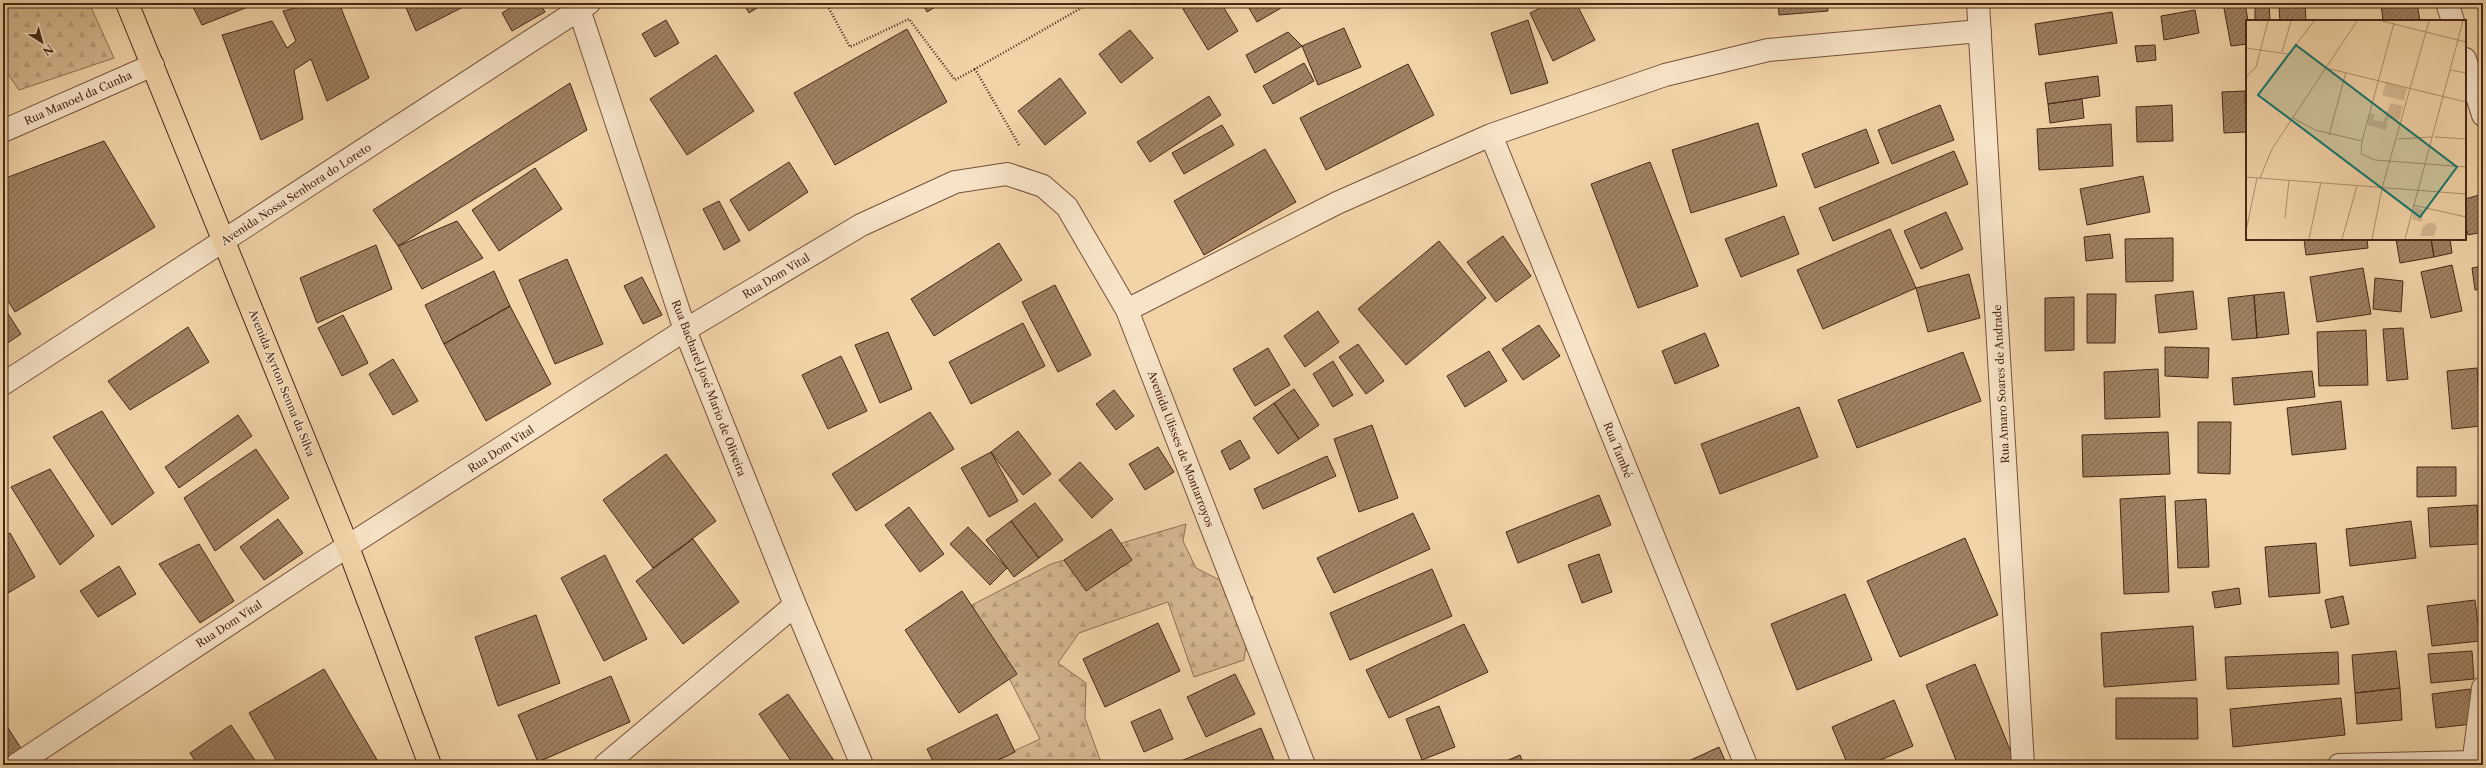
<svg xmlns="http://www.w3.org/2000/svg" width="2486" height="768" viewBox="0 0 2486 768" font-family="'Libre Caslon Text',serif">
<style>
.forest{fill:url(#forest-firs);stroke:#906f53}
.building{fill:url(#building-hatch);stroke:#492716}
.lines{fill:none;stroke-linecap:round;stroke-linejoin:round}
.minor-casing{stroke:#74523b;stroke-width:24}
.major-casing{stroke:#492716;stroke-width:24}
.path{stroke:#492716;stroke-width:2.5;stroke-dasharray:1 2;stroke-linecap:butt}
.minor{stroke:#f7e3c7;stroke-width:22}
.major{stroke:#f3d4a9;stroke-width:22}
.labels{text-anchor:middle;stroke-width:3;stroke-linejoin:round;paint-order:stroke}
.street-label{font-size:11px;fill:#492716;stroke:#f7e3c7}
.inset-road{fill:none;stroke:#af8f6e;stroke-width:1}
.view{fill:#0f766e;fill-opacity:0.15;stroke:#0f766e;stroke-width:2}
.inset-edge{fill:none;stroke:#492716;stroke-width:2}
</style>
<defs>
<pattern id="forest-firs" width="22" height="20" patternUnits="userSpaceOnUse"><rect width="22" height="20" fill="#d6b790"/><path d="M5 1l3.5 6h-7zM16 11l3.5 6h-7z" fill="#b99d7b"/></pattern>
<pattern id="building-hatch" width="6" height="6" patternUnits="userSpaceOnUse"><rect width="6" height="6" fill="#a18162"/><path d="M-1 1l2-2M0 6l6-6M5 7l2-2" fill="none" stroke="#856a50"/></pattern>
</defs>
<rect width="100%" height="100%" fill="#f3d4a9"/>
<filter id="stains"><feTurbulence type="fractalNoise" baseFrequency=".005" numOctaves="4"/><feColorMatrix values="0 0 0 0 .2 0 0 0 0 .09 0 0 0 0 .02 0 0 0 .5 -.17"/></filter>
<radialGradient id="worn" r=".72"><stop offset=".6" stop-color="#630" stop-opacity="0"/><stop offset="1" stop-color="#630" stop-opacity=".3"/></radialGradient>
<path class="forest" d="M3,3h86l25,55 -95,32 -16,-23z
M1186,524l-3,17 13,27 57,29 -9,63 -50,17 -26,-75 -89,31 -21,30 28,20 -1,35 17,47h-118l56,-26 -68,-134 79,-41z"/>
<path class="building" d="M191,3h67l-56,22z
M314,3h25l30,75 -42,23 -16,-42 -17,11 9,49 -42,21 -39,-105 50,-14 15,27 9,-7 -13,-30z
M404,3h67l-55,28z
M518,3h22l5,9 -33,19 -10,-18z
M743,3h22l-16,10z
M922,3h20l-15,9z
M1193,3h28l17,28 -30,19 -25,-41z
M1246,3h32l3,5 -24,14z
M1550,3h26l19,37 -42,21 -23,-48z
M1778,3h49l1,8 -49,4z
M2223,3h22l3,18 -1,23 -16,2z
M2255,3h14l1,18h-15z
M2381,3h36l3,18h-37z
M2305,4l1,17h-26l-1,-14z
M2195,10l4,23 -35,7 -3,-24z
M2112,12l5,31 -78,12 -4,-31z
M666,20l13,23 -24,14 -13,-23z
M1528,20l20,63 -37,11 -20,-61z
M1344,28l17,39 -43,18 -16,-39z
M907,29l40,73 -112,63 -41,-72z
M1130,30l23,28 -32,25 -22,-29z
M1288,32l14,14 -47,27 -9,-18z
M2155,45l1,15 -19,2 -2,-16z
M716,55l38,56 -67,44 -37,-56z
M1304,63l10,18 -41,23 -10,-18z
M1408,64l26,51 -108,55 -26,-52z
M2098,76l2,20 -52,8 -3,-21z
M1060,78l26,35 -41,32 -27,-34z
M570,83l17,47 -189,116 -25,-36z
M2245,91l1,41 -22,1 -2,-41z
M1209,96l12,19 -71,47 -13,-20z
M2082,99l2,19 -34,5 -2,-19z
M1940,105l14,35 -62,24 -14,-34z
M2172,105l1,36 -36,1 -1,-35z
M1758,123l19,63 -86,27 -19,-63z
M2111,124l2,42 -74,4 -2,-41z
M1222,125l12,20 -50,29 -12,-21z
M1866,129l13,34 -64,25 -13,-34z
M104,141l51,86 -140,85 -12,-19v-114z
M1265,149l31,53 -92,53 -30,-54z
M1954,151l14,33 -135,57 -14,-33z
M789,162l19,30 -59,39 -19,-31z
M1650,162l48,124 -60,22 -47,-124z
M535,168l27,41 -63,42 -27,-41z
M2143,176l7,36 -63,13 -7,-36z
M2483,194v38l-15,3 -3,-11v-25z
M719,201l21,40 -16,9 -21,-41z
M1946,212l17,37 -42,20 -17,-38z
M1784,216l15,38 -58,23 -16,-38z
M457,221l26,37 -61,31 -24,-43z
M1890,229l26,59 -93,41 -26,-59z
M2110,234l3,24 -27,3 -2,-24z
M1503,236l28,40 -35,26 -29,-40z
M2173,238v43l-47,1 -1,-43z
M2304,239h63l1,9 -62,7z
M2396,239h35l3,18 -34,6z
M2431,239h19l2,14 -18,4z
M1439,241l47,57 -80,67 -48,-56z
M999,243l23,37 -88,56 -23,-37z
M376,245l16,44 -75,34 -17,-45z
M567,259l36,85 -48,20 -36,-84z
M2452,265l10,46 -31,7 -10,-46z
M2483,266v23l-8,1 -3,-22z
M2363,268l8,46 -54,8 -7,-45z
M494,271l16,35 -66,38 -19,-39z
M1969,274l11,44 -52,14 -12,-44z
M642,277l20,38 -19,9 -19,-38z
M2375,278l28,3 -2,31 -28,-3z
M1055,285l36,70 -33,17 -36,-70z
M2193,291l4,38 -38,4 -4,-38z
M2284,292l5,42 -32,4 -3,-43z
M2087,294h29l-1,49h-28z
M2254,295l3,43 -25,2 -4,-42z
M2074,297v53l-29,1v-53z
M3,306l18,28 -18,12z
M510,306l41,78 -65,37 -42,-77z
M1318,311l21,31 -34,25 -21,-31z
M343,315l25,48 -26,13 -24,-48z
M1023,323l22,43 -74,38 -22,-42z
M1539,325l21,31 -37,24 -21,-31z
M188,327l21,35 -79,48 -22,-29z
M2403,328l5,51 -21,2 -4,-52z
M2366,330l2,55 -49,1 -2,-54z
M888,332l24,57 -32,14 -25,-58z
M1705,333l14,33 -44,18 -13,-33z
M1358,344l26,37 -18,13 -27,-37z
M2165,347l44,1 -1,30 -43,-2z
M1268,348l22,37 -35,21 -22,-37z
M1489,351l18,30 -42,26 -18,-31z
M1963,352l18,49 -124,47 -19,-48z
M841,356l26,55 -39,18 -26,-54z
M393,359l25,42 -25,14 -24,-41z
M1333,361l20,34 -20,12 -20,-33z
M2477,368l4,58 -29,3 -5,-58z
M2158,369l2,48 -55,2 -1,-47z
M2312,371l3,26 -81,8 -2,-27z
M1294,389l25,36 -20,14 -25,-36z
M1114,390l20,26 -18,14 -20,-26z
M2341,401l5,48 -54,6 -5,-47z
M1274,403l25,36 -21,15 -25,-36z
M1799,407l19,50 -98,37 -19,-50z
M102,411l52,82 -42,32 -59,-88z
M930,412l24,37 -98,62 -24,-37z
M238,415l14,21 -73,52 -14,-21z
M2198,422h33l-1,52 -32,-1z
M1372,425l26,73 -39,14 -25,-73z
M1018,431l33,43 -28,21 -32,-43z
M2168,432l2,42 -87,3 -1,-42z
M1240,440l10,18 -20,12 -9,-19z
M1158,447l16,25 -29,18 -16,-26z
M256,449l33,49 -74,53 -31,-53z
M991,452l27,49 -29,16 -28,-49z
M666,454l50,67 -63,47 -50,-68z
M1327,456l9,20 -73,33 -9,-20z
M1080,462l33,37 -21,19 -33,-38z
M2417,467h39v29l-39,1z
M50,469l44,67 -34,29 -49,-78z
M1599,495l12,30 -93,38 -12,-31z
M2165,496l4,96 -45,2 -4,-95z
M2206,499l3,68 -31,1 -3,-67z
M1035,503l28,37 -24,18 -28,-37z
M2477,505l2,39 -49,3 -2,-39z
M909,507l35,47 -24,18 -35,-47z
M1413,513l17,36 -96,44 -17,-35z
M278,519l25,34 -39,27 -24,-33z
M1011,521l28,37 -25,19 -28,-37z
M2411,521l5,37 -66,8 -4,-37z
M968,527l39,41 -17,17 -40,-41z
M1111,529l21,31 -46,31 -22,-31z
M10,533l25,44 -32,19v-59z
M1965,538l33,77 -98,42 -33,-76z
M693,539l46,63 -56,42 -47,-63z
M2316,543l4,50 -51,4 -4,-50z
M199,544l35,57 -34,22 -41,-59z
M1599,554l13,38 -30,11 -14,-38z
M605,555l42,84 -43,22 -43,-83z
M119,566l17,28 -38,23 -18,-26z
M1432,569l20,47 -102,44 -20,-47z
M2239,588l2,16 -26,4 -3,-16z
M962,591l55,83 -58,39 -54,-83z
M1845,594l27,66 -75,30 -26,-66z
M2343,596l6,28 -18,4 -6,-28z
M2475,600l5,41 -48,5 -5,-40z
M536,615l24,68 -62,23 -23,-69z
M1158,623l22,48 -75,36 -22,-48z
M1464,624l24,48 -99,46 -23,-48z
M2193,626l3,54 -92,7 -3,-54z
M2396,651l4,37 -45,5 -3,-38z
M2472,651l2,28 -43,4 -3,-29z
M2338,652l1,32 -112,5 -2,-32z
M1975,664l40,98 -7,3h-50l-32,-80z
M324,669l56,96h-101l-30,-52z
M1235,674l20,40 -49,23 -19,-40z
M611,676l19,46 -92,40 -20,-47z
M2400,688l2,32 -45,4 -2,-31z
M2470,689l3,35 -37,4 -4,-34z
M788,694l49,71h-43l-35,-51z
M2116,698h81l1,41h-82z
M2341,698l4,37 -112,12 -3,-38z
M1894,700l19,46 -44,19h-21l-16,-38z
M1439,706l16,41 -33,13 -16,-41z
M1160,709l13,30 -29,13 -13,-30z
M997,714l18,38 -27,13h-53l-8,-16z
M3,720l21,33 -18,12h-3z
M231,725l27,40h-60l-8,-12z
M1261,728l15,37h-105z
M1719,747l8,18h-47z
M1520,755l4,10h-27z"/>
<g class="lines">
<g class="minor-casing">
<path id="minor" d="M577,3l108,327 110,275 67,160
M1978,3l45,762
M2447,3l6,18
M2465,59l18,56
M3,131l150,-66
M1491,135l255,630
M1127,310l210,-107 154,-68 174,-60 103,-25 212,-19
M3,384l586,-381
M16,765l307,-203 362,-232 176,-105 94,-43 52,-8 36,12 24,21 60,103 177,455
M605,765l190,-160
M2339,765l135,-3
M2473,765l10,-77"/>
</g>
<g class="major-casing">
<path id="major" d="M127,3l221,544 82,218"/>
</g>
<path class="path" d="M826,3l24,44 59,-28 46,61 20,-11
M1019,145l-44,-76 115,-66"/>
<use href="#minor" class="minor"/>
<use href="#major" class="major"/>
</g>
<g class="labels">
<g class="street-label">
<text transform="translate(78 98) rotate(-24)" y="4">Rua Manoel da Cunha</text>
<text transform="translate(296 194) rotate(-33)" y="4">Avenida Nossa Senhora do Loreto</text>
<text transform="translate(776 276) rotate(-31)" y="4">Rua Dom Vital</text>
<text transform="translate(282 383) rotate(68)" y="4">Avenida Ayrton Senna da Silva</text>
<text transform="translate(2001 384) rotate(-93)" y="4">Rua Amaro Soares de Andrade</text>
<text transform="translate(709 388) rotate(69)" y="4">Rua Bacharel José Mario de Oliveira</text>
<text transform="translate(501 449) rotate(-33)" y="4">Rua Dom Vital</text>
<text transform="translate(1181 449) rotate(69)" y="4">Avenida Ulisses de Montarroyos</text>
<text transform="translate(1618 450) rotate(68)" y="4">Rua També</text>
<text transform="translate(229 624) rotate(-33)" y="4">Rua Dom Vital</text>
</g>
</g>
<g transform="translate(2246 20)">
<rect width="220" height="220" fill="#f3d4a9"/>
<path d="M140,62l21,6 -3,13 -22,-6zM145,83l12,3 -4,14 -11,-2 -2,12 -18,-5v-8l3,-4 4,1 -2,6 10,2zM169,187l8,3 -1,12 -10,-3zM182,203h6l3,5 -3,8h-14l3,-9z" fill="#d6b790"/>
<path class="inset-road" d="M136,1l84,21M148,3l-32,118 -1,13 14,6 91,7M50,26l30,22 140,34M0,28l42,6M36,32l9,-31M39,39l29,-38M205,50l15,3M0,57l10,-10 12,-46M47,98l22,12 47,11M83,115l17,-63M189,117l31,2M152,119l34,-2M0,157l220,17M14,158l12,-29 85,-128M167,185l53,12M39,198l4,-38M0,211l11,-53M63,219l12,-57M96,219l15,-53M126,219l10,-51 47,-167M159,219l58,-218"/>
<path class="view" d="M50,25l161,122 -37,50 -162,-122z"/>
<rect width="220" height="220" class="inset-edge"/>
</g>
<rect width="2486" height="768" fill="none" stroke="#f3d4a9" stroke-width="16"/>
<rect x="4" y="4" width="2478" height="760" fill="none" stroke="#492716" stroke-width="2"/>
<rect x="8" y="8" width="2470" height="752" fill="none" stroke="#492716"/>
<g transform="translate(42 42) rotate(143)" stroke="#f7e3c7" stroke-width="3" paint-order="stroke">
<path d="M0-3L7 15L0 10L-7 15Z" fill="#492716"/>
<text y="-6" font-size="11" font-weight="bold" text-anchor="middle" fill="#492716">N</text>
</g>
<rect width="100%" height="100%" filter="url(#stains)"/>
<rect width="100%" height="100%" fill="url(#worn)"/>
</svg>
